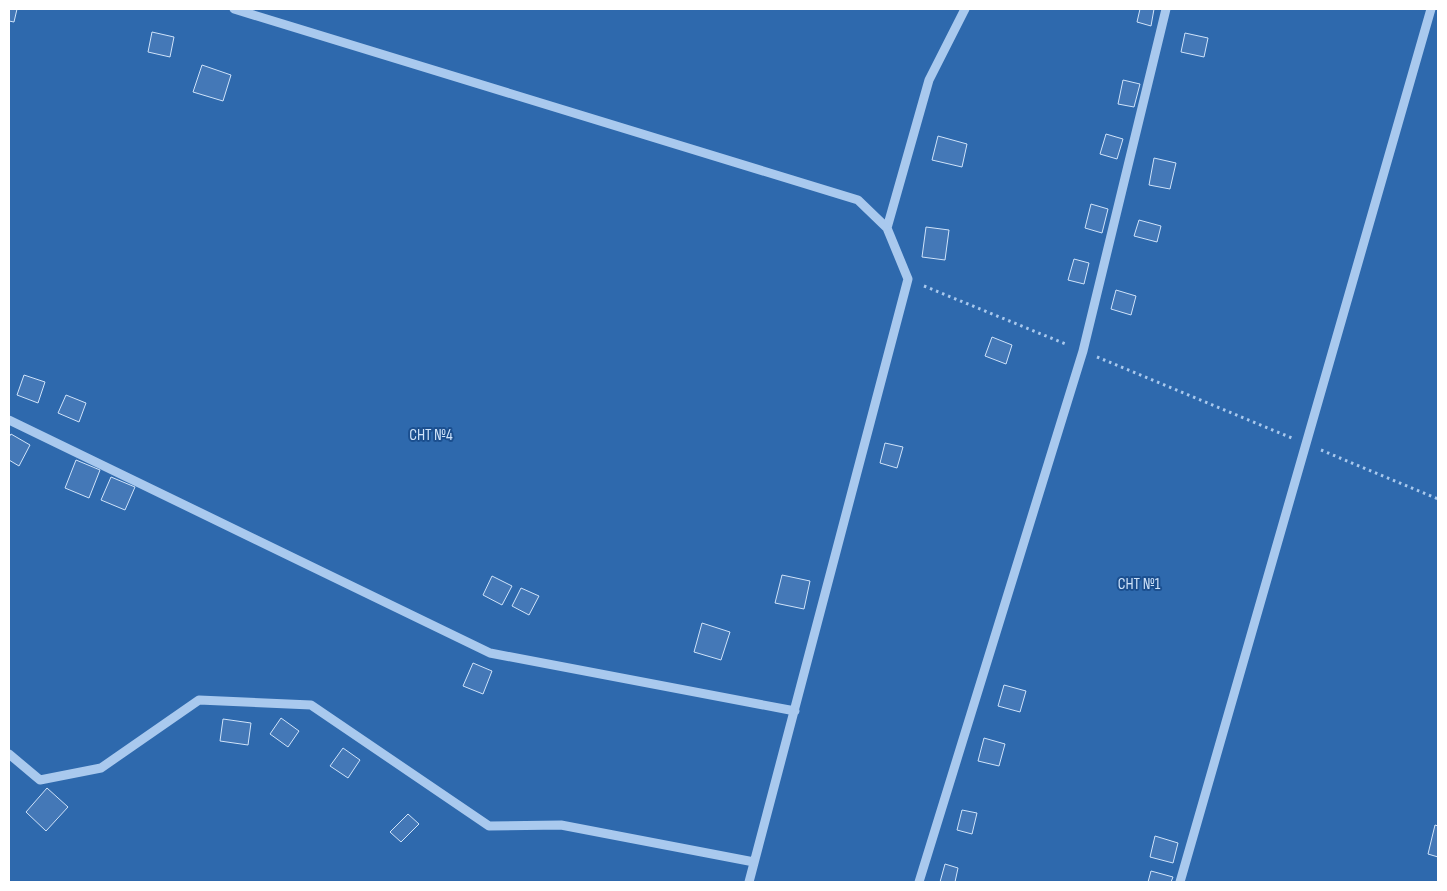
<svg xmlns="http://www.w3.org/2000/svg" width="1447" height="891" viewBox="0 0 1447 891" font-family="'Sofia Sans Condensed',sans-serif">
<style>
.green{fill:#2e69ad}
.building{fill:#4478b7;stroke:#cfe3fa}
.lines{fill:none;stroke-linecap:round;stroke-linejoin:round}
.path{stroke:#a9c9ee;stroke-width:3;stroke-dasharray:2.5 4;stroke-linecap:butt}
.minor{stroke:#a9c9ee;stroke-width:9}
.labels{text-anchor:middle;stroke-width:4;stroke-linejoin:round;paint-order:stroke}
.park-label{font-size:16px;fill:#cfe3fa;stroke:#1b4f8f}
</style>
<rect width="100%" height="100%" fill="#1b4f8f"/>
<path class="green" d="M9,9h1429v873h-1429z"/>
<path class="building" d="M9,9h8l-3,13 -5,-1z
M1140,9h14l-3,17 -14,-4z
M152,32l22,5 -4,20 -22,-5z
M1185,33l23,5 -4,19 -23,-5z
M202,65l29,10 -8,26 -30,-9z
M1123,80l17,4 -6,23 -16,-3z
M1106,134l17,5 -6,20 -17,-5z
M938,136l29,8 -5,23 -30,-7z
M1154,158l22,5 -6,26 -21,-4z
M1091,204l17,5 -6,24 -17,-5z
M1139,220l22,6 -4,16 -23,-6z
M926,227l23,3 -4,30 -23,-3z
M1074,259l15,4 -5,21 -16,-4z
M1116,290l20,6 -5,19 -20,-6z
M992,337l20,8 -6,19 -21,-8z
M24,375l21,7 -7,21 -21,-8z
M66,395l20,8 -7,19 -21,-9z
M11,434l19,11 -11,21 -10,-6v-23z
M885,443l18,4 -6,21 -17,-5z
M76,460l24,10 -11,28 -24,-10z
M111,477l24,10 -10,23 -24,-10z
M782,575l28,6 -6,28 -29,-6z
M492,576l20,10 -10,19 -19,-10z
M521,588l18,8 -10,19 -17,-9z
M702,623l28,9 -9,28 -27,-8z
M473,663l19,8 -9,23 -20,-8z
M1004,685l22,6 -6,21 -22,-6z
M281,718l18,13 -11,16 -18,-13z
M223,719l28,4 -3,22 -28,-4z
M984,738l21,6 -6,22 -21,-5z
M343,748l17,12 -12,18 -18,-12z
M47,788l21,19 -22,24 -20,-19z
M962,810l15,3 -5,21 -15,-4z
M408,814l11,10 -18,18 -11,-10z
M1435,825l3,1v31l-10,-3z
M1155,836l23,7 -5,20 -23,-6z
M945,864l13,4 -3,14h-15z
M1151,871l22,6 -2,5h-23z"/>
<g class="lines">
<path class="path" d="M924,286l144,59
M1097,357l195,81
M1321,450l117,49"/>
<path class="minor" d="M234,9l624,191 29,28
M9,420l481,233 305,58
M9,754l31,26 61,-12 98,-68 112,5 178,121 72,-1 193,37
M749,882l159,-603 -21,-51 42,-148 36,-71
M919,882l164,-531 83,-342
M1180,882l251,-873"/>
</g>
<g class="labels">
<g class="park-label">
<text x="431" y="440">СНТ №4</text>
<text x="1139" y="589">СНТ №1</text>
</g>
</g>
<rect width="1447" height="891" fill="none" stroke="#ffffff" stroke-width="20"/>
</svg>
